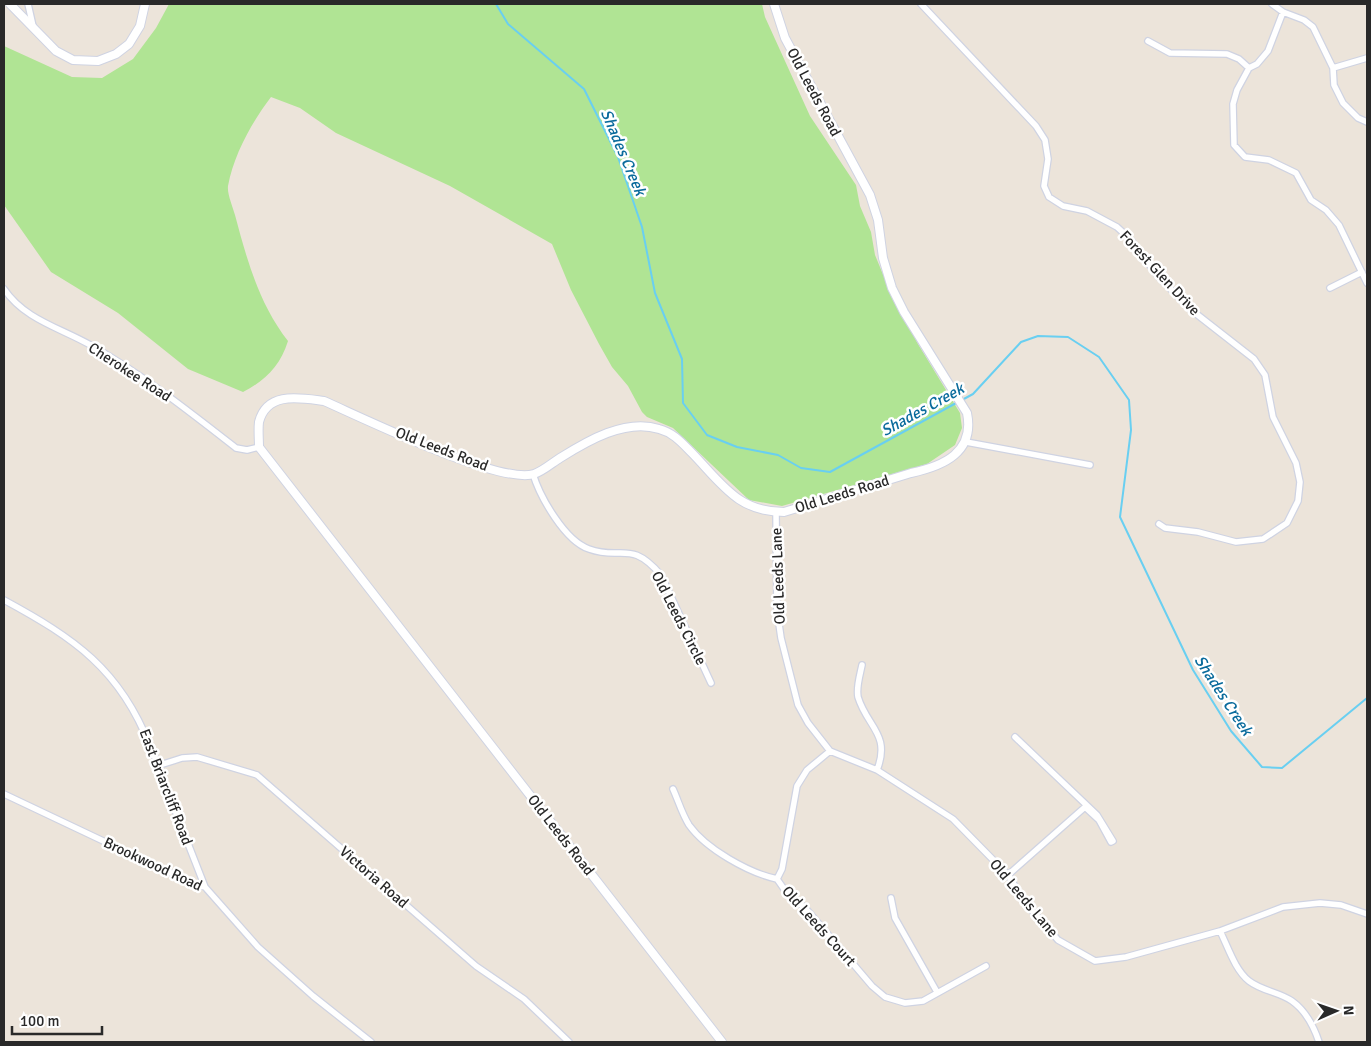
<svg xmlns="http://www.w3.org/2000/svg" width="1371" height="1046" viewBox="0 0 1371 1046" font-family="Signika,sans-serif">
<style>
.green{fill:#b0e494}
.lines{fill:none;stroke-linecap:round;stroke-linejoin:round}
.stream{stroke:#69cff1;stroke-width:2}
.street-casing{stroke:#cfd3e2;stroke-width:8}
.secondary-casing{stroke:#cfd3e2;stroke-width:10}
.street{stroke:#fff;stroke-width:5.5}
.secondary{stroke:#fff;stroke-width:8}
.labels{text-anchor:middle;stroke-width:5;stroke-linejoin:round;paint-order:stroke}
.street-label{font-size:15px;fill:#292929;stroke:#fff}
.water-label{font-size:16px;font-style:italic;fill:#0a6b9c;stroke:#fff}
</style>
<rect width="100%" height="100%" fill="#ece4da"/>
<path class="green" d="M169,4h593l3,13 45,99 46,69 4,21 11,26 4,23 7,17 36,72 42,69 2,15 -7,17 -28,19 -145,42 -33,-6 -76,-72 -26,-11 -5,-5 -14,-26 -16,-19 -13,-23 -28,-54 -19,-46 -102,-58 -114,-53 -36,-25 -29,-11c-19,25 -37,57 -43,89 -1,8 5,21 7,29 12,45 24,89 53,126 -8,25 -22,39 -45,51l-55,-23 -70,-56 -67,-41 -47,-67v-159l68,31 30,1 31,-19 23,-31z"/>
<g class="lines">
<path class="stream" d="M496,4l12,20 76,65 34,68 24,70 13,66 27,66 1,44 24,32 30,12 41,8 23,13 29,4 128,-70
M962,400l11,-6 48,-52 17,-6 30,1 31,20 30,43 2,30 -11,87 73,153 38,61 31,36 20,1 85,-70"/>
<g class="street-casing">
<path id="street" d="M28,4l5,22
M921,4l115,122 9,14 3,19 -4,27 5,11 14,9 24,5 30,16 13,12 28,37 32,33 64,50 11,16 8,42 23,46 4,19 -2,19 -11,22 -24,16 -27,3 -38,-10 -33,-4 -6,-4
M1272,4l11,8 21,8 9,7 20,41 1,17 9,18 15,15 9,4
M1283,12l-15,39 -11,13 -8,4 -12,22 -4,14 1,41 11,12 24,3 27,13 15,27 15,10 13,15 28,58
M1148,41l22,12 57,1 12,5 10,9
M1333,68l34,-10
M1330,288l32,-16
M4,289c21,31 57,39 88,57 51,29 98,66 144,102l11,2 12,-3
M966,442l124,23
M533,474c7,23 32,67 56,75 33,12 41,-10 72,26l50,108
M776,512l1,98 4,28 17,67 10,18 22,28 47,19 76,49 55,56 19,30 31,35 37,21 31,-4 94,-26 63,-24 37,-4 21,2 26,9
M4,600c70,38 116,69 146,146 4,11 10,19 12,31l43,110
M862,665c-2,10 -6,22 -4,32 9,30 33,37 19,73
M160,765l22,-7 15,-1 60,18 219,191 48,33 45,43
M673,789c5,11 9,25 16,36 17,24 60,48 88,54l7,10 24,22 64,75 13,11 20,6 18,-2 63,-35
M4,794l188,89 13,4 53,60 55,49 58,46
M1008,875l77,-68 14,13 12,22 2,-1 -16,-26 -82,-78
M777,879l5,-10 15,-83 10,-16 23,-19
M891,898l4,20 42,74
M1220,931c8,16 15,39 29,50 13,10 30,11 43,20 14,10 22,26 27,41"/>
</g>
<g class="secondary-casing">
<path id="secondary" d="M10,4l46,47 17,9 25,1 18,-7 13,-10 11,-18 5,-22
M722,1042l-463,-595c0,-8 -1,-17 0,-25 8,-31 41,-24 65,-21 39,17 176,84 210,73 9,-3 18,-11 26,-16 27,-17 66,-40 99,-29 15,4 23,14 33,24 30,31 46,59 92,59l127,-39c33,-7 64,-21 56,-60l-63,-101 -12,-24 -9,-30 -5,-38 -8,-25 -85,-157 -11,-34"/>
</g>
<use href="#street" class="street"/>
<use href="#secondary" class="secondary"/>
</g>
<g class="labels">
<g class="street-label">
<text transform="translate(814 92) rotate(62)" y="5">Old Leeds Road</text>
<text transform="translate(1160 273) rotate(47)" y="5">Forest Glen Drive</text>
<text transform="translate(130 372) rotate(33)" y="5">Cherokee Road</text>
<text transform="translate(442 449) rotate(21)" y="5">Old Leeds Road</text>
<text transform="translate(842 494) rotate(-17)" y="5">Old Leeds Road</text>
<text transform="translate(778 576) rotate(-92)" y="5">Old Leeds Lane</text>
<text transform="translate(679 618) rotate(63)" y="5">Old Leeds Circle</text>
<text transform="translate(166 787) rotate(69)" y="5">East Briarcliff Road</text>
<text transform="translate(561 835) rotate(52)" y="5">Old Leeds Road</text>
<text transform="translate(153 864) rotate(25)" y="5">Brookwood Road</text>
<text transform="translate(374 877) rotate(41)" y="5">Victoria Road</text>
<text transform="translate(1024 898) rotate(50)" y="5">Old Leeds Lane</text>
<text transform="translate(819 926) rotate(48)" y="5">Old Leeds Court</text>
</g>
<g class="water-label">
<text transform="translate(624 152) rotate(67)" y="6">Shades Creek</text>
<text transform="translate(922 409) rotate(-29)" y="6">Shades Creek</text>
<text transform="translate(1224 695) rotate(57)" y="6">Shades Creek</text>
</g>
</g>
<rect width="1371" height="1046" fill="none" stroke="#292929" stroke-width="10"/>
<g transform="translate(1336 1011) rotate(88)" stroke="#ffffff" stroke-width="4" paint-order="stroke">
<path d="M0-4L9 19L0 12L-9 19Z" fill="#292929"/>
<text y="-8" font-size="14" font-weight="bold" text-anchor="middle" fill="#292929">N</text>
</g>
<path d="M12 1026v8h90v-8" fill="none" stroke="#292929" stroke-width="2.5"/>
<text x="20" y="1026" font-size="15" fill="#292929" stroke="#ffffff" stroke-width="4" paint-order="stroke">100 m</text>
</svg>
